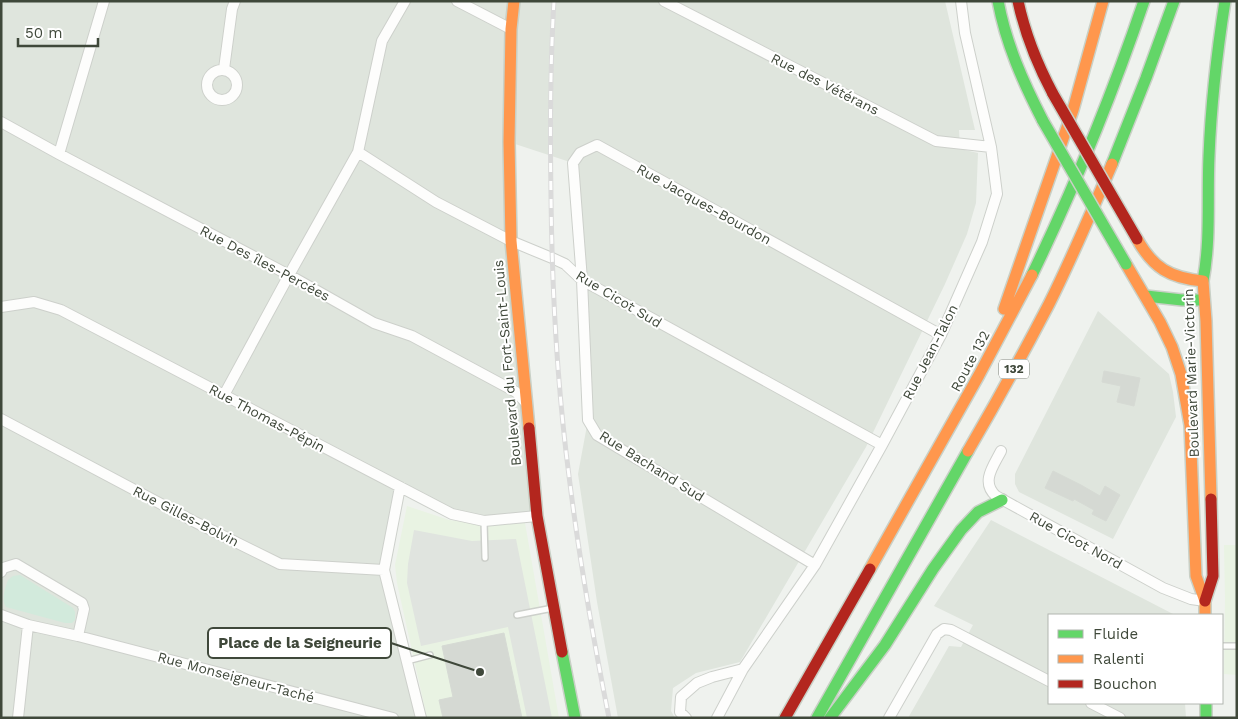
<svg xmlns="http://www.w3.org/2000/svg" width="1238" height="719" viewBox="0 0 1238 719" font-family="'Work Sans',sans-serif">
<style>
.residential{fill:#dfe5dd}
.commercial{fill:#e9f3e3}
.green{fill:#d2eadc}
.parking{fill:#e0e4df}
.building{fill:#d5d9d3;stroke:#d6dad4}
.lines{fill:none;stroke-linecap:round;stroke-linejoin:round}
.lane-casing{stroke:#cdd0cb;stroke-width:8}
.street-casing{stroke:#cdd0cb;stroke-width:12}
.fast-casing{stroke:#c9d0c6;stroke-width:14}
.slow-casing{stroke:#c9d0c6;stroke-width:14}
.jam-casing{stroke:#c9d0c6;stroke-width:14}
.lane{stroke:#fdfdfc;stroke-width:5}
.street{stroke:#fdfdfc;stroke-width:10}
.fast{stroke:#63d668;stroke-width:11}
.slow{stroke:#ff974d;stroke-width:11}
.jam{stroke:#b3261e;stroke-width:11}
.rail-casing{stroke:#dadada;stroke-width:5}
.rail{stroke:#fff;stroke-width:3;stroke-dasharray:9;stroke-linecap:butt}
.fast-bridge-casing{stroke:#c9d0c6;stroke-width:14;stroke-linecap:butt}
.jam-bridge-casing{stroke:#c9d0c6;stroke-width:14;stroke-linecap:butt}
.fast-bridge{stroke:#63d668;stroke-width:11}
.jam-bridge{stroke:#b3261e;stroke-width:11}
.labels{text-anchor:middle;stroke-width:4;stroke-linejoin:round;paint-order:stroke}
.shield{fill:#fff;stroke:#797f75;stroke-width:1}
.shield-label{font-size:12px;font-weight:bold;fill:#3f483a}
.street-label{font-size:14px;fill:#3f483a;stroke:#fff}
.leader{fill:none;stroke:#3f483a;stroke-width:2}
.callout-dot{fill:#3f483a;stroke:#fff;stroke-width:2}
.callout{fill:#fff;stroke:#3f483a;stroke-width:2}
.callout-label{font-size:15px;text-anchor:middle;font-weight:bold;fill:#3f483a}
</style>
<rect width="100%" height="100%" fill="#eff2ee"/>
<path class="residential" d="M1,1h944l30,129h-16l1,19 18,4 -2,50 -9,31 -22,50 -79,163 -126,215 -44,11 -23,15 -2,23 4,7h-57l-21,-116 -19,-128 10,-54 -15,-257 -64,-21 28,374 -53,5 -32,-7 -52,-26 -16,82 37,148h-420z
M1098,311l71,63 4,18 3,25 -63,122 -94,-47 -4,-8v-10z
M991,520l184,95h-126v88h136l1,15h-278l41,-72 12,1 12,-22 -39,-19z"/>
<path class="commercial" d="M407,506l42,14 37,5 39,-2 34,195h-132l-30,-135 -2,-18z
M1224,545h13v130l-13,-1 1,-75z"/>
<path class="green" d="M20,575l53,33 2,4v8l-3,3h-7l-59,-16c-5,-7 -1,-19 2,-27l5,-4z"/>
<path class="parking" d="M414,530l58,11 44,-2 36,179h-25l-19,-91 -87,19 -14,-63 1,-19z"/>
<path class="building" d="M1104,371l36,7 -6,28 -17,-4 4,-16 -19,-4z
M1053,471l28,14 19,11 5,-10 15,9 -14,26 -14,-7 2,-4 -20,-11 -1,2 -28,-13z
M504,633l18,85h-79l-4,-18 14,-3 -11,-51z"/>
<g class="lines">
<g class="lane-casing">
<path id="lane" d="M484,521l1,37
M517,615l36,-7
M1222,646h15
M407,661l23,-6"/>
</g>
<g class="street-casing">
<path id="street" d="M457,1l54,28
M664,1l272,140 55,6
M224,69l8,-60 3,-8
M207 85a15 15 0 1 1 30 0a15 15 0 1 1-30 0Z
M1,122l58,32 230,121 85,48 38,13 104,56 10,11
M358,152l78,50 75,39 41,17 13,6 17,16 300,165
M59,154l45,-153
M1,307l33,-5 27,8 391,204 32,7 53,-5
M224,395l65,-120 69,-123 24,-111 23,-40
M1,419l194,103 85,42 104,6
M1001,451c-7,14 -21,31 -5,45l167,92 28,11 14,2
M400,487l-16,83 37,148
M815,565l-218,-130 -9,-15 -6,-140 -9,-117 7,-10 17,-8 344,190
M1,572l2,-4 13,-4 66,39 2,6 -6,27
M1,615l27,10 50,11 315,82
M1091,703l29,15
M18,718l10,-93
M686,718l-6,-6 1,-15 16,-14 15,-6 31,-8
M717,718l26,-49 72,-104 67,-120 59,-110 41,-93 15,-48 -6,-47 -26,-114 -4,-32
M889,718l48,-84 7,-5 7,1 98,51"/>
</g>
<g class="fast-casing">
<path id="fast" d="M998,1c8,43 25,81 45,120
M1112,164l34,-86 28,-77
M1032,275c43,-89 80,-180 112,-274
M1203,281c8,-42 4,-83 6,-125 2,-52 8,-104 16,-155
M1146,296l36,4h22
M562,652l13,66
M1206,703v15
M817,718l151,-267
M830,718l55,-73 48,-76 28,-39 17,-18 24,-12"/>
</g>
<g class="slow-casing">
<path id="slow" d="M514,1l-3,28 -2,113 2,99 18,187
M1137,239c16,29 33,39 66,42l3,40 5,178
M1126,264l34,58 12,25 9,27 9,51 6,151 9,25v14
M1004,309l69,-199 30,-109
M968,451c28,-48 55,-97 81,-147 23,-46 43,-93 63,-140
M870,569l109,-194 53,-100"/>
</g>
<g class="jam-casing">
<path id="jam" d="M1018,1c7,33 19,63 35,93
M529,428l8,88 25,136
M1205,601l8,-25 -2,-77
M785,718l85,-149"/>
</g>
<use href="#lane" class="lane"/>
<use href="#street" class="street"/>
<use href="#fast" class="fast"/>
<use href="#slow" class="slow"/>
<use href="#jam" class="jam"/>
<g class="rail-casing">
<path id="rail" d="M554,1c-4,66 -4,131 -3,196 1,93 6,187 18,279 10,81 24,162 40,242"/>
</g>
<use href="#rail" class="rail"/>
<g class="fast-bridge-casing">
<path id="fast-bridge" d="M1043,121l83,143"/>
</g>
<g class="jam-bridge-casing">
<path id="jam-bridge" d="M1053,94l84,145"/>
</g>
<use href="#fast-bridge" class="fast-bridge"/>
<use href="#jam-bridge" class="jam-bridge"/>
</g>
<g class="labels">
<rect class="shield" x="999" y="359.5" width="30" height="19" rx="4"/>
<g class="shield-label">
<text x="1014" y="373">132</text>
</g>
<g class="street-label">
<text transform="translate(825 84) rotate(27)" y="5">Rue des Vétérans</text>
<text transform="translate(704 204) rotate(29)" y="5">Rue Jacques-Bourdon</text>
<text transform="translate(265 263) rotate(28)" y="5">Rue Des îles-Percées</text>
<text transform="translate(619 299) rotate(31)" y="5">Rue Cicot Sud</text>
<text transform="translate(930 352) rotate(-63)" y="5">Rue Jean-Talon</text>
<text transform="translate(970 361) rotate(-62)" y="5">Route 132</text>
<text transform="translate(507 363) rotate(-95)" y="5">Boulevard du Fort-Saint-Louis</text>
<text transform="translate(1191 373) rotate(-92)" y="5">Boulevard Marie-Victorin</text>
<text transform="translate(267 418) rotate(28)" y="5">Rue Thomas-Pépin</text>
<text transform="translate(652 466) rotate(32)" y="5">Rue Bachand Sud</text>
<text transform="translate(186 516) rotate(27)" y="5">Rue Gilles-Bolvin</text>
<text transform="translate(1076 540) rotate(29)" y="5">Rue Cicot Nord</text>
<text transform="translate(236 677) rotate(15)" y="5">Rue Monseigneur-Taché</text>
</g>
</g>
<path class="leader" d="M480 672L391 643"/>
<circle class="callout-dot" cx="480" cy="672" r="5"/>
<rect class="callout" x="208" y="628" width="183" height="30" rx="5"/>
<g class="callout-label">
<text x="300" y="648">Place de la Seigneurie</text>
</g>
<rect width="1238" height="719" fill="none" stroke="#3f483a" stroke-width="5"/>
<rect x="1048" y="614" width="175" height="90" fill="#ffffff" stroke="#b2b6b0"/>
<rect x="1058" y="630" width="25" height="8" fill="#63d668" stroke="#b2b6b0"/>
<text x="1093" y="639" font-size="15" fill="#3f483a">Fluide</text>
<rect x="1058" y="655" width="25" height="8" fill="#ff974d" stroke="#b2b6b0"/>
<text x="1093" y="664" font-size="15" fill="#3f483a">Ralenti</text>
<rect x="1058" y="680" width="25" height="8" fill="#b3261e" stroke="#b2b6b0"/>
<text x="1093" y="689" font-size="15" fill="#3f483a">Bouchon</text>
<path d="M18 38v8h80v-8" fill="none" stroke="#3f483a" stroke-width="2.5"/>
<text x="25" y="38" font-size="15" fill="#3f483a" stroke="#ffffff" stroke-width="4" paint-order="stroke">50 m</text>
</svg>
